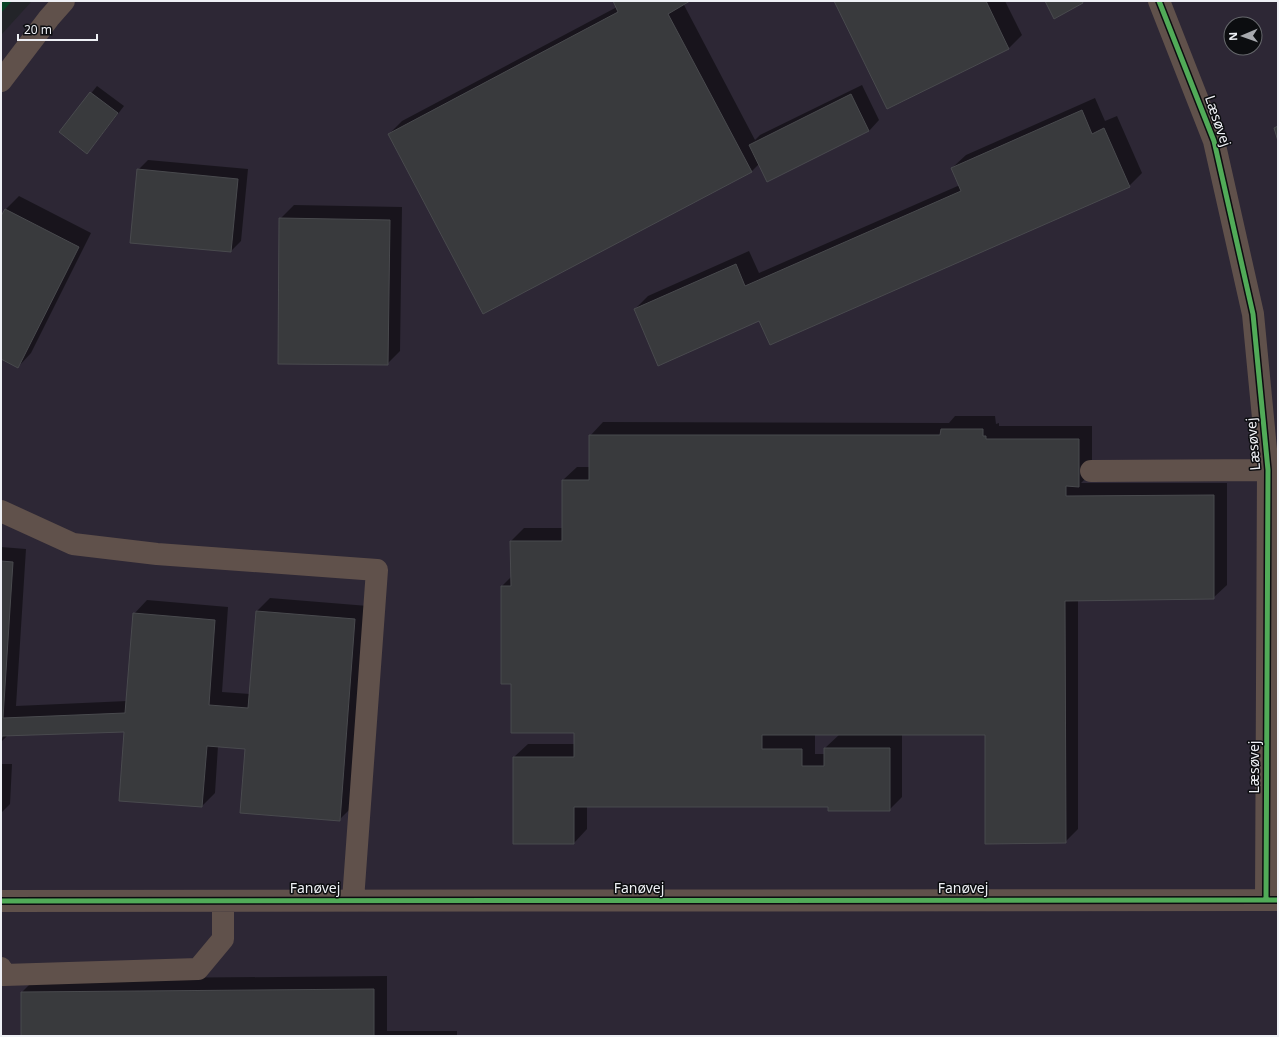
<svg xmlns="http://www.w3.org/2000/svg" width="1279" height="1037" viewBox="0 0 1279 1037" font-family="'Noto Sans',sans-serif">
<style>
.industrial{fill:#2d2735;fill-rule:evenodd}
.green{fill:#064226}
.shadow{fill:#0007;fill-rule:evenodd}
.building{fill:#393a3d;stroke:#494a4e}
.lines{fill:none;stroke-linecap:round;stroke-linejoin:round}
.minor{stroke:#60514b;stroke-width:22}
.cycleway-casing{stroke:#0c0d10;stroke-width:8}
.cycleway{stroke:#51ab58;stroke-width:5}
.labels{text-anchor:middle;stroke-width:3;stroke-linejoin:round;paint-order:stroke}
.street-label{font-size:14px;fill:#eef0f5;stroke:#0c0d10}
</style>
<rect width="100%" height="100%" fill="#232429"/>
<path class="industrial" d="M32,1h1246v1035h-1277v-1001zM1231,24h24v24h-24z"/>
<path class="green" d="M1,1h11l-11,12z"/>
<path class="shadow" d="M614,1h76l-6,4 71,135 5,-5 102,-50 17,35 -10,11 -110,33 -8,8 -362,-38 13,-13 215,-114z
M836,1h169l17,34 -13,13 -121,60z
M97,86l27,20 -31,40 -33,-14z
M1095,98l10,23 12,-5 25,57 -13,13 -369,134 -125,-11 13,-13 101,-45 10,22 201,-88 -8,-17 14,-13z
M148,160l100,9 -7,72 -10,10 -93,-81z
M19,196l72,37 -60,120 -13,14 -17,-9v-139l5,-10z
M294,205l108,2 -2,144 -13,13 -107,-145z
M955,416h40l1,8 3,-1v3h93v46l-11,11h146v102l-14,13 -135,1v230l-13,13 -79,-108h-84v63l-13,13 -60,-4h-242v23l-13,14 -60,-86 14,-13h47v-12l-63,-48 -10,-98 9,-9v-36l13,-13h39v-48l14,-13h13v-31l13,-14 346,1zM815,734h25l-15,14v6h-10z
M1,547l25,2 -10,157 111,-5 7,-87 13,-14 81,7 -6,85 28,2 6,-82 14,-14 98,8 -16,201 -13,13 -93,-72 -28,-2 -3,47 -13,13 -77,-75 -117,4 -7,7z
M1,764h11l-2,40 -9,9z
M387,976v55h70v5h-435v-44l13,-13z"/>
<path class="building" d="M613,1h77l-22,13 84,158 -269,142 -95,-180 230,-122z
M834,1h152l23,48 -122,60z
M1045,1h37l1,2 -29,16z
M90,92l28,21 -31,41 -28,-22z
M851,94l18,37 -102,51 -18,-37z
M1082,110l10,24 12,-6 26,59 -360,158 -11,-24 -101,45 -24,-57 102,-45 9,22 216,-95 -10,-23z
M1278,126v15l-4,-13z
M137,169l101,10 -7,73 -101,-9z
M5,209l74,38 -61,121 -17,-9v-143z
M279,218l111,2 -2,145 -110,-1z
M941,429h42v7h3v3h93v48l-13,-1v10l148,-1v104l-149,2 1,242 -81,1v-109h-223v14h40v17h22v-18h66v63h-62v-4h-254v37h-61v-87h61v-24h-63v-49h-10v-98h10l-1,-45h52v-61h27v-45h351z
M1,561l12,1 -10,156 122,-5 8,-100 82,7 -6,85 39,3 8,-97 99,8 -15,202 -100,-8 5,-64 -38,-3 -5,61 -83,-6 5,-69 -122,4 -1,7z
M374,989v47h-353v-44z"/>
<g class="lines">
<path class="minor" d="M1159,1l55,140 39,173 15,156 -2,430
M1,81l48,-63 15,-17
M1091,471l177,-1
M1,511l72,33 84,10 220,16 -24,330
M1,901l1277,-1
M1,968l3,7 194,-6 25,-30v-38"/>
<g class="cycleway-casing">
<path id="cycleway" d="M1159,1l55,140 39,173 15,156 -2,430
M1,901l1277,-1"/>
</g>
<use href="#cycleway" class="cycleway"/>
</g>
<g class="labels">
<g class="street-label">
<text transform="translate(1218 121) rotate(71)" y="5">Læsøvej</text>
<text transform="translate(1253 444) rotate(-95)" y="5">Læsøvej</text>
<text transform="translate(1254 767) rotate(-90)" y="5">Læsøvej</text>
<text x="315" y="893">Fanøvej</text>
<text x="639" y="893">Fanøvej</text>
<text x="963" y="893">Fanøvej</text>
</g>
</g>
<rect width="1279" height="1037" fill="none" stroke="#eef0f5" stroke-width="4"/>
<g transform="translate(1243 36) rotate(268)"><circle r="19" fill="#0c0d10" stroke="#66686c"/>
<path d="M0-3L7 15L0 10L-7 15Z" fill="#a7a9ae"/>
<text y="-6" font-size="11" font-weight="bold" text-anchor="middle" fill="#eef0f5">N</text>
</g>
<path d="M18 34v6h79v-6" fill="none" stroke="#eef0f5" stroke-width="2"/>
<text x="24" y="34" font-size="12" fill="#eef0f5" stroke="#0c0d10" stroke-width="3" paint-order="stroke">20 m</text>
</svg>
